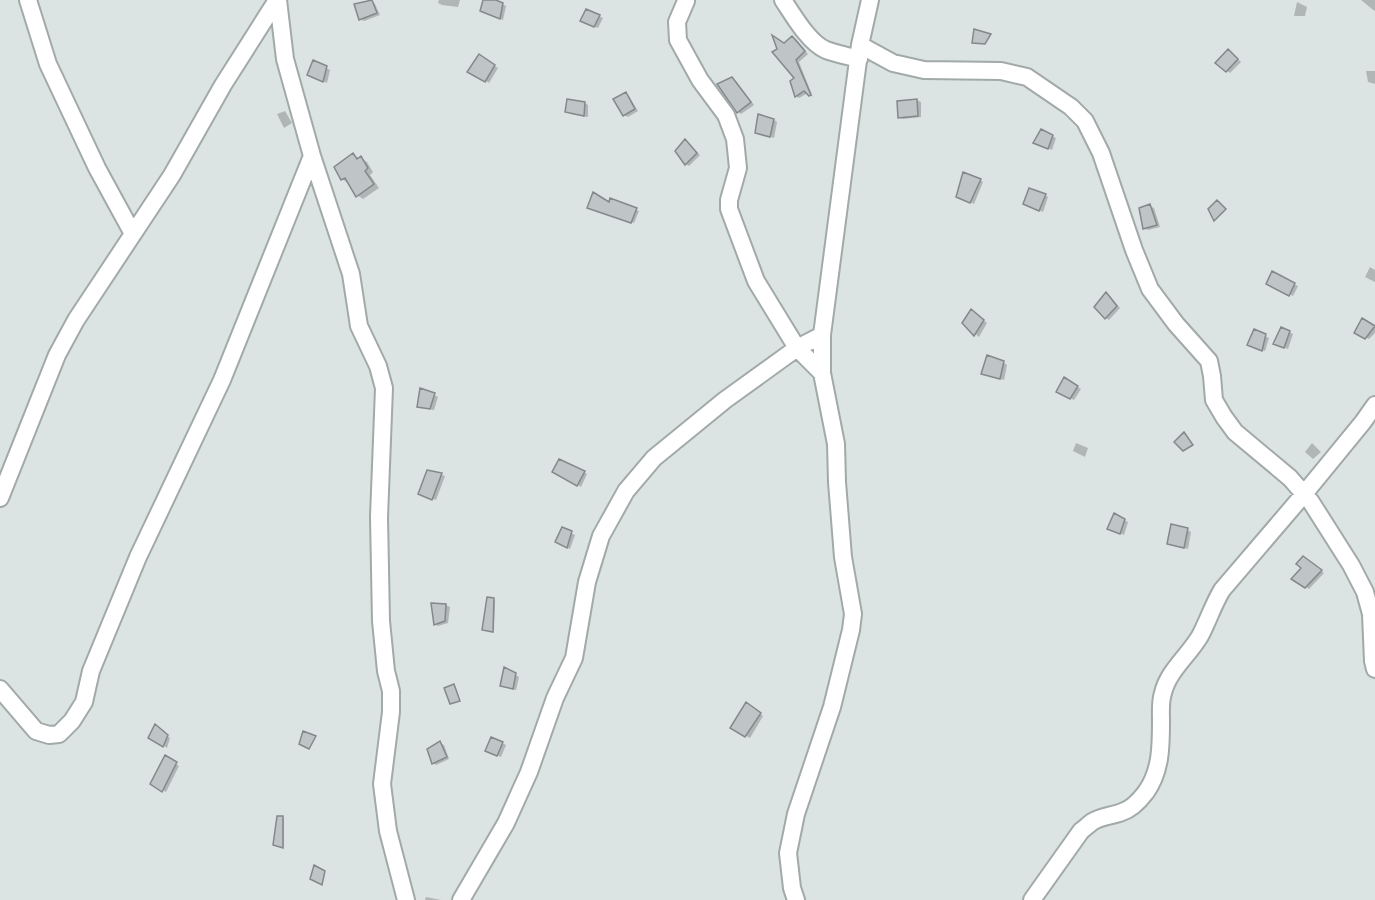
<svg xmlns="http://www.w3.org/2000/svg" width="1375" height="900" viewBox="0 0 1375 900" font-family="'Fira Sans',sans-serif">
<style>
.shadow{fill:#0003}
.building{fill:#bfc5c7;stroke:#83898b;stroke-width:1.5}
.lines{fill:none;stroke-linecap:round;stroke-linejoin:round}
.minor-casing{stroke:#a2a9a9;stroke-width:20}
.minor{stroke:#fff;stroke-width:16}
</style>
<rect width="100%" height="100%" fill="#dce3e3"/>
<path class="shadow" d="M439,0h21l-2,7 -16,-2 -4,-2z
M485,0h8l13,6 -3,14 -18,-8z
M1361,0h14v11l-3,-2z
M372,2l3,2 5,11 -16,6 -4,-2z
M1297,2l10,5 -2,9h-11z
M599,16l4,2 -5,10 -12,-5z
M792,37l4,2 12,15 -9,8 14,35 -5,-4 -9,5 -3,-2 -4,-14 4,-3 -12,-34z
M1232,53l9,9 -11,11 -3,-2z
M479,56l19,12 -9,15 -20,-12z
M326,68l4,2 -3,13 -15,-7z
M1366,71h9v13l-7,-2z
M732,78l4,3 18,24 -13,9 -3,-2z
M626,94l3,2 9,15 -10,6 -4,-2z
M917,100l4,2v15l-18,2 -4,-2z
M585,103l3,2v12l-18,-3 -3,-3z
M285,111l7,12 -8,5 -7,-14z
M774,120l3,2 -3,16 -17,-6z
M1042,131l14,7 -4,12 -14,-6z
M685,141l15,14 -11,11 -3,-2z
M353,155l14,7 6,10 -3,3 9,13 -16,11 -6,-4 -9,-12 -6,-4z
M980,180l3,2 -9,22 -16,-8z
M1045,195l3,2 -5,15 -15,-6z
M610,204l29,7 -5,12 -42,-14z
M1150,206l4,2 6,19 -12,3 -4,-2z
M1370,267l5,3v12l-10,-5z
M1273,273l25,13 -5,10 -25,-12z
M1107,294l3,2 10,12 -11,12 -3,-2z
M975,313l12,10 -8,14 -15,-14z
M1363,320l12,8v5l-6,6 -13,-7z
M1289,332l4,2 -5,15 -10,-4z
M1265,336l4,2 -4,13 -12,-4z
M1004,363l3,2 -3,15 -18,-5z
M1065,379l16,10 -7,11 -16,-8z
M434,395l4,2 -4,13 -12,-2 -4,-2z
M1076,443l12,5 -3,9 -12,-6z
M1312,443l9,9 -8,7 -8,-7z
M428,471l17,5 -9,24 -13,-5z
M554,471l30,1 3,2 -6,13z
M1115,515l13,7 -4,13 -11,-5z
M563,529l12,6 -5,14 -13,-7z
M1187,530l4,2 -3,17 -19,-5z
M1307,560l17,13 -15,16 -3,-2z
M489,599l6,1 -1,31 -9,-1z
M433,605h13l4,2 -2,16 -10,3 -3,-2z
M505,669l14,8 -3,13 -11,-3z
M750,706l13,10 -13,22 -18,-10z
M158,728l12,10 -3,10 -17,-11z
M440,743l4,2 5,14 -13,6 -3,-2z
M502,743l4,2 -5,12 -11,-4z
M165,757l14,9 -13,26 -14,-8z
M283,818l1,1v28l-8,-2z
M426,897l15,3h-16z"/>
<path class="building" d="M372,0l5,13 -18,7 -5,-16z
M483,0h13l7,3 -3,16 -20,-8z
M586,9l14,6 -6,12 -14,-6z
M974,29l17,5 -6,10 -13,-1z
M772,35l12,8 8,-7 13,15 -9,9 15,35 -2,1 -5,-5 -9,6 -5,-16 4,-3 -22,-26 5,-3z
M1228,49l10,10 -12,13 -11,-9z
M479,54l16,11 -10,17 -18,-10z
M313,60l14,6 -4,16 -16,-7z
M732,77l19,25 -14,11 -20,-29z
M626,92l9,17 -12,7 -10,-17z
M567,99l18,3 -1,14 -19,-4z
M917,99l1,17 -20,2 -1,-17z
M758,114l16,5 -4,18 -15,-4z
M1041,129l12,6 -5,14 -15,-6z
M685,139l12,14 -12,12 -10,-14z
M353,153l4,6 4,-3 7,12 -3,3 9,13 -18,13 -11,-19 -4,2 -7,-13z
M963,172l18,7 -11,24 -14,-6z
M1029,188l17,6 -7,17 -16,-7z
M593,192l16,10 1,-4 27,10 -6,15 -44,-15z
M1217,200l9,9 -12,12 -6,-12z
M1150,204l7,21 -14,4 -4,-21z
M1272,271l23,12 -6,13 -23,-12z
M1106,292l11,14 -12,13 -11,-12z
M971,309l13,11 -10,16 -12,-13z
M1362,318l13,8 -10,13 -11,-6z
M1281,327l9,4 -6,17 -11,-4z
M1254,329l12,5 -4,17 -15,-6z
M987,355l17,6 -4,18 -19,-5z
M1064,377l14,9 -8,13 -14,-7z
M420,388l15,5 -5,16 -13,-2z
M1184,432l9,13 -10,6 -9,-9z
M559,459l26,12 -8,15 -25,-14z
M427,470l15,3 -10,27 -14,-6z
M1114,513l11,6 -5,15 -13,-5z
M1171,524l17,4 -4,20 -17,-4z
M562,527l10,4 -5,17 -12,-6z
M1303,556l19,14 -17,18 -14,-9 10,-11 -5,-4z
M487,597l7,1 -1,34 -11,-2z
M431,603l15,1 -1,17 -11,4z
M504,667l12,6 -3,16 -13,-3z
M454,684l6,17 -10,3 -6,-16z
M746,702l15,11 -16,24 -15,-9z
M155,724l13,11 -5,12 -15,-9z
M303,731l13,5 -7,13 -10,-5z
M491,737l12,5 -6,14 -12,-5z
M440,741l7,16 -15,7 -5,-15z
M165,755l12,7 -15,30 -12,-8z
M277,816h6v32l-10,-3z
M314,865l11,6 -3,14 -12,-6z"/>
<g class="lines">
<g class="minor-casing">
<path id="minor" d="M28,0l20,64 49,104 36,66
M278,0l7,59 27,97 39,118 8,52 19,40 6,22 -5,129 2,104 5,50 5,20v21l-9,72 6,47 18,69
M783,0c10,15 26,43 43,50 11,4 22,6 33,9
M686,1l-9,21 1,18 22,40 26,35 9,24 3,29 -9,32v9l27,72 41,67 25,25
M860,45l33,18 31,7 77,1 26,6 44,30 14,14 16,32 33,97 16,39 26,35 33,37 3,15 2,24 10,17 11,15 55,46 21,24 40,63 14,27 6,22 2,47 2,8
M0,498l57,-143 19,-35 96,-145 51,-90 54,-85
M0,689l36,42 13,4 10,-1 13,-13 12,-19 7,-31 47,-114 84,-177 90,-224
M461,900l45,-77 23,-51 26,-74 19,-40 13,-76 14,-46 25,-45 28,-33 71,-58 72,-52 25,-13
M796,900l-4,-12 -4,-35 8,-39 36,-107 19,-77 2,-16 -10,-57 -6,-75 -1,-38 -14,-71v-38l38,-290 10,-45
M1032,900l49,-69c4,-3 7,-6 11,-9 9,-6 20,-6 30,-10 10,-3 18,-12 24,-20 15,-21 15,-46 15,-71 0,-9 -1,-19 2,-28 5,-22 26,-38 37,-57 8,-15 13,-31 22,-46l82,-96 59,-72 12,-17"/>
</g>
<use href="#minor" class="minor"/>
</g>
</svg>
